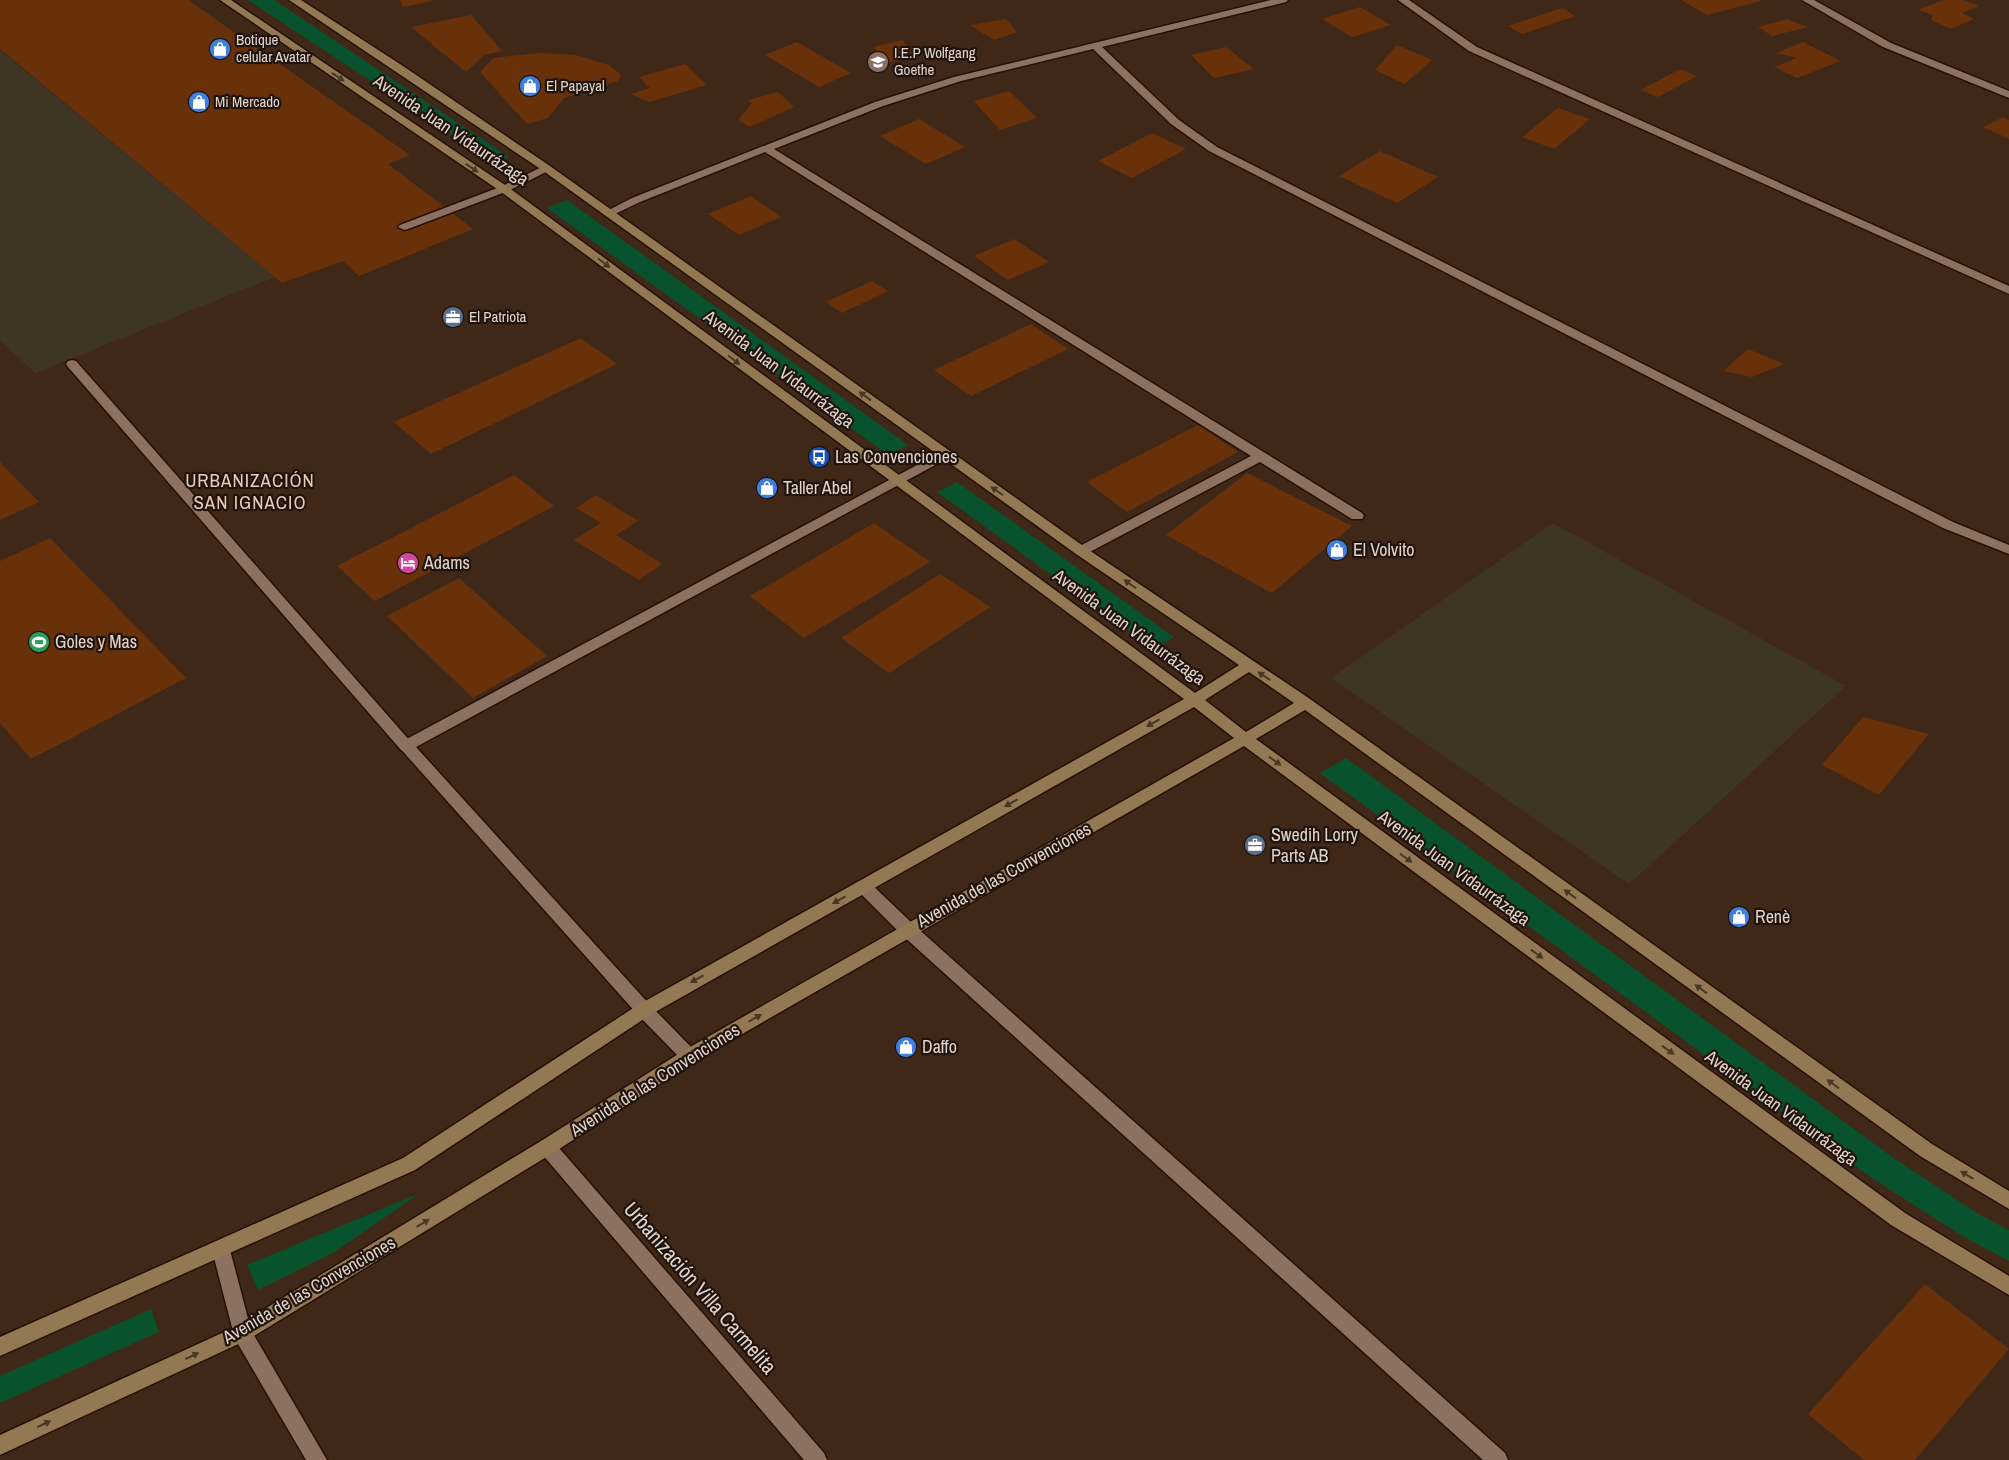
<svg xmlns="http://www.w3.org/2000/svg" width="2009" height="1460" viewBox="0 0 2009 1460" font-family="'Archivo Narrow',sans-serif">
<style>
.industrial{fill:#3e3524}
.green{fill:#08522d}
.building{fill:#693109}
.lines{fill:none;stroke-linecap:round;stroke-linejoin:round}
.lane-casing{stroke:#261003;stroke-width:3}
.street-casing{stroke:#261003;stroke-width:3}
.secondary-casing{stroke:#261003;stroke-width:3}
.lane{fill:#8d7160;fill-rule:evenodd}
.street{fill:#8d7160;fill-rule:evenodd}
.secondary{fill:#927853;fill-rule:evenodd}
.oneway{fill:#473726}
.labels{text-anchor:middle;stroke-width:4.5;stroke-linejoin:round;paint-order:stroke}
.far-poi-label{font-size:15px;fill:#e2d2c9;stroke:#1f140d;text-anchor:start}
.street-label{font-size:18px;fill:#e2d2c9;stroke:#1f140d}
.poi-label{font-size:18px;fill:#e2d2c9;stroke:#1f140d;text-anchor:start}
.neighbourhood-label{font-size:19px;letter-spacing:1px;fill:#eacab7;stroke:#1f140d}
.near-street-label{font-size:21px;fill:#e2d2c9;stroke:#1f140d}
</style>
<rect width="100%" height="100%" fill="#402819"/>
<path class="industrial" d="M0,50l219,181 56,46 -240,96 -35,-33z
M1553,523l293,163 -217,198 -298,-206z"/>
<path class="green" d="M248,0h26l235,157 -14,6z
M567,200l341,245 -20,10 -341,-247z
M957,482l217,155 -20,12 -217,-157z
M1346,758l549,401 85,56 29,15v31l-50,-27 -87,-56 -552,-405z
M420,1193l-84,58 -78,39 -11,-25z
M151,1309l8,23 -159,71v-27z"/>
<path class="building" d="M0,0h188l222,155 -22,9 85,65 -114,47 -16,-15 -61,22 -282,-234z
M400,0h33v1l-30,6z
M1681,0h80v1l-54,14z
M1943,0h21l15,6 -17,7 12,6 -23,10 -20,-9 2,-5 -15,-5z
M1360,7l31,18 -39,12 -30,-18z
M1562,8l13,8 -53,18 -14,-8z
M471,15l31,36 -18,4 -18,17 -55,-45z
M1006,19l11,13 -23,8 -24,-15z
M1787,19l21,8 -36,9 -14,-9z
M902,40l15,16 -29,7 -15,-16z
M797,42l54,31 -32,14 -54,-32z
M1803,42l38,19 -44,17 -23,-11 23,-9 -21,-5z
M1397,45l35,15 -27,24 -30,-14z
M1226,47l28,22 -40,9 -23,-23z
M538,53l37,2 34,10 12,10 -3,6 -54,17 -16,20 -21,6 -47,-52 13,-14z
M685,64l22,21 -58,17 -18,-8 19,-6 -11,-11z
M1680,69l17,7 -39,21 -17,-7z
M1009,91l28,27 -37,12 -26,-29z
M778,92l16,15 -44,20 -12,-7 14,-17 -4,-3z
M1558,108l32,11 -36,30 -32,-12z
M2003,117l6,3v19l-26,-12z
M919,119l46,28 -39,17 -46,-28z
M1152,133l34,16 -54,29 -34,-17z
M1380,151l58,26 -41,26 -58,-27z
M751,196l30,21 -42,18 -31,-21z
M1014,239l35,23 -41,18 -34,-24z
M872,281l16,10 -46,22 -16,-11z
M1031,324l37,25 -97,47 -37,-26z
M581,338l36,26 -186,90 -37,-32z
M1748,349l36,15 -32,13 -29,-6z
M1198,425l40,27 -111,60 -40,-30z
M0,462l39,40 -39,18z
M1247,473l105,53 -80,67 -106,-58z
M514,475l40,31 -179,95 -38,-35z
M596,495l42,26 -22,14 46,29 -23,16 -65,-40 27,-17 -25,-15z
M874,523l56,39 -126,76 -54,-42z
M50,538l136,140 -155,81 -31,-36v-162z
M940,574l50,33 -101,66 -48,-35z
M459,578l88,78 -74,42 -86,-82z
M1863,717l66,17 -50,61 -57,-30z
M1925,1284l84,65 -94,111h-51l-56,-46z"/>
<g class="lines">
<g class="lane-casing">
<path id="lane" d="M546,165l5,3 -1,2 -42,21 -100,38 -4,1 -6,-3 2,-2 100,-38z
M72,360l4,1 335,381 3,4 -3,4 -5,1 -5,-1 -333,-383 -2,-3 2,-3z"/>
</g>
<g class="street-casing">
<path id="street" d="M1271,0h17l-2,2 -184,45 77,73 38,27 736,375 56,23v9l-66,-26 -734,-377 -38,-27 -78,-75 -132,32 -78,25 -109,43 588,364 2,3 -2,3h-10l-92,-57 -174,92h-10l-2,-3 2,-3 175,-92 -486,-304 -125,50 -27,13h-8l-2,-2 29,-15 243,-96 79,-25z
M1398,0h11l68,47 532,239v8l-540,-243z
M1802,0h12l77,43 118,48v7l-126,-51z
M945,450l5,1 1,3 -1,3 -534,290 234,258 45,46 3,5 -3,5 -6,2 -6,-2 -45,-46 -240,-269 3,-4z
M863,880l6,2 45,43 591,528 3,7h-25l-581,-525 -45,-45 -2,-4 2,-4z
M547,1139l6,2 271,312 3,7h-23l-263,-307 -3,-6 3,-6z
M221,1241l7,3 2,6 21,80 76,130h-21l-71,-121 -23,-89 2,-6z"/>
</g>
<g class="secondary-casing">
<path id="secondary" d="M220,0h11l277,187 687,506 44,-28 -163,-111 -534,-384 -253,-170h12l102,66 147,100 536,382 224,151 622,445 77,47v18l-89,-53 -615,-446 -49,29 649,474 104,63v19l-118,-70 -647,-479 -549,315 -142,92 -304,186 -249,116v-20l235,-108 306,-186 142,-90 551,-313 -40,-31 -544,308 -235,155 -415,186v-19l403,-179 235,-153 546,-306 -684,-508zM1249,672l45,31 -48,29 -41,-32z"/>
</g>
<use href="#lane" class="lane"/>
<use href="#street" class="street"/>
<use href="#secondary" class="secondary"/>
</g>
<defs><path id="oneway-solid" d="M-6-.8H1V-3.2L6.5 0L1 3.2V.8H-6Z" transform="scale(1.25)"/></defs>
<g class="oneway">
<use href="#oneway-solid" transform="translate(338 77) rotate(34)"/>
<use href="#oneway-solid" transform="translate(472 168) rotate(34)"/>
<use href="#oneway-solid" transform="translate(604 263) rotate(37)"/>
<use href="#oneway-solid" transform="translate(734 360) rotate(37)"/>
<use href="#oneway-solid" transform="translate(865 396) rotate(-144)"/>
<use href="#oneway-solid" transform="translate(997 491) rotate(-145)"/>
<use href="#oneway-solid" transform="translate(1130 584) rotate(-145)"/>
<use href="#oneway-solid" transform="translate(1264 676) rotate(-147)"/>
<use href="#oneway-solid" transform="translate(1153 723) rotate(151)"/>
<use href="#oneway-solid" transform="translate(1275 761) rotate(36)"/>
<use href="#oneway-solid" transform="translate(1011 803) rotate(151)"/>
<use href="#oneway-solid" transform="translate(1406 858) rotate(36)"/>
<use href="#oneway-solid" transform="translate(1570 894) rotate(-144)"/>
<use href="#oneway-solid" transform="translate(839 900) rotate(151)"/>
<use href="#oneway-solid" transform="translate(1537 954) rotate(36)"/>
<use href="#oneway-solid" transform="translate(697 979) rotate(151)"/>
<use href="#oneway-solid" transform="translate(1701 989) rotate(-144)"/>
<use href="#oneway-solid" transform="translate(755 1018) rotate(-30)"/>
<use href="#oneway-solid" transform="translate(1668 1050) rotate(36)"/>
<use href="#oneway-solid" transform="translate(1833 1084) rotate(-144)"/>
<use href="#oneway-solid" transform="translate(1967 1175) rotate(-149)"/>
<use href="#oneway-solid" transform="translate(423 1223) rotate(-31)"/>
<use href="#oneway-solid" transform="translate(192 1356) rotate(-25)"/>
<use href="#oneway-solid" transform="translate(44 1424) rotate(-25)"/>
</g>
<defs>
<g id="shop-disc" transform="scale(1.125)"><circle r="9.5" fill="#3f7fe0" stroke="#1f140d"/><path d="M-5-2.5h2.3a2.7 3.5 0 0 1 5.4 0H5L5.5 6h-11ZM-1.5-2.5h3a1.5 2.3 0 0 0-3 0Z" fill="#fff"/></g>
<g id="school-disc" transform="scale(1.125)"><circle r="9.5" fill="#8d6e63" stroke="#1f140d"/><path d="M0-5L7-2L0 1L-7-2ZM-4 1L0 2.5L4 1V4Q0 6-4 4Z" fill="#fff"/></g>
<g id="office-disc" transform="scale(1.125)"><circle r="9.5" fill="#5c6f8a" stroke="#1f140d"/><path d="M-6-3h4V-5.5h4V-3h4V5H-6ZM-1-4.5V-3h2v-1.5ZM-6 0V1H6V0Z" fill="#fff"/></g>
<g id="bus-disc" transform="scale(1.125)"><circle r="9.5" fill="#1a4fb4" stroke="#1f140d"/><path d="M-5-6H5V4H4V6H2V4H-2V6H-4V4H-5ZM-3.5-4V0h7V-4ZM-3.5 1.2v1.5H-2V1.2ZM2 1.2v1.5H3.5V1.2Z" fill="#fff"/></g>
<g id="hotel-disc" transform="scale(1.125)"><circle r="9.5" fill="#d1479c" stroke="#1f140d"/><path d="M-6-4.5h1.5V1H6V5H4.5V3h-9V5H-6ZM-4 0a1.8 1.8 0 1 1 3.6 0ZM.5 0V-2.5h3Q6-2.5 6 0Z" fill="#fff"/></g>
<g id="stadium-disc" transform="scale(1.125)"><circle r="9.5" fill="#2e9e5b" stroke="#1f140d"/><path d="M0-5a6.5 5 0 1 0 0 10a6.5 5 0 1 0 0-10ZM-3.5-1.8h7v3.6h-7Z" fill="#fff"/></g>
</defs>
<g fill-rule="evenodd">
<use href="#shop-disc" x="220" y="49"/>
<use href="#school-disc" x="878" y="62"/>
<use href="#shop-disc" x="530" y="86"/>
<use href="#shop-disc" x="199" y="102"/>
<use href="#office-disc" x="453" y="317"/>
<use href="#bus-disc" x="819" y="457"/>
<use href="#shop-disc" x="767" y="488"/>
<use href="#shop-disc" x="1337" y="550"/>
<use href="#hotel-disc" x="408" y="563"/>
<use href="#stadium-disc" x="39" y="642"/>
<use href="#office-disc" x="1255" y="845"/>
<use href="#shop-disc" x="1739" y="917"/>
<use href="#shop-disc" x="906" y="1047"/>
</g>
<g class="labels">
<g class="far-poi-label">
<text x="236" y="45">Botique<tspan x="236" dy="17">celular Avatar</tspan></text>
<text x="894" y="58">I.E.P Wolfgang<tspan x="894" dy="17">Goethe</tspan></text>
<text x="546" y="91">El Papayal</text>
<text x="215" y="107">Mi Mercado</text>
<text x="469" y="322">El Patriota</text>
</g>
<g class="street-label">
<text transform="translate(451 130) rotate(34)" y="6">Avenida Juan Vidaurrázaga</text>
<text transform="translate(779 369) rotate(37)" y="6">Avenida Juan Vidaurrázaga</text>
<text transform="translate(1129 627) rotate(36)" y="6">Avenida Juan Vidaurrázaga</text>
<text transform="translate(1454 868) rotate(36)" y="6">Avenida Juan Vidaurrázaga</text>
<text transform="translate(1004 875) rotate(-29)" y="6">Avenida de las Convenciones</text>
<text transform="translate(655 1080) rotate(-32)" y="6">Avenida de las Convenciones</text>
<text transform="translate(1781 1108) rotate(36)" y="6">Avenida Juan Vidaurrázaga</text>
<text transform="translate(309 1290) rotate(-30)" y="6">Avenida de las Convenciones</text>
</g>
<g class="poi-label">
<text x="835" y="463">Las Convenciones</text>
<text x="783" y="494">Taller Abel</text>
<text x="1353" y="556">El Volvito</text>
<text x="424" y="569">Adams</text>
<text x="55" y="648">Goles y Mas</text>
<text x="1271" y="841">Swedih Lorry<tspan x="1271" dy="21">Parts AB</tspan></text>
<text x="1755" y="923">Renè</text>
<text x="922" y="1053">Daffo</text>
</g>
<g class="neighbourhood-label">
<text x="250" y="487">URBANIZACIÓN<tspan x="250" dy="22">SAN IGNACIO</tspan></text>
</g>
<g class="near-street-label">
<text transform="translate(700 1288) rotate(49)" y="7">Urbanización Villa Carmelita</text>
</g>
</g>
</svg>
